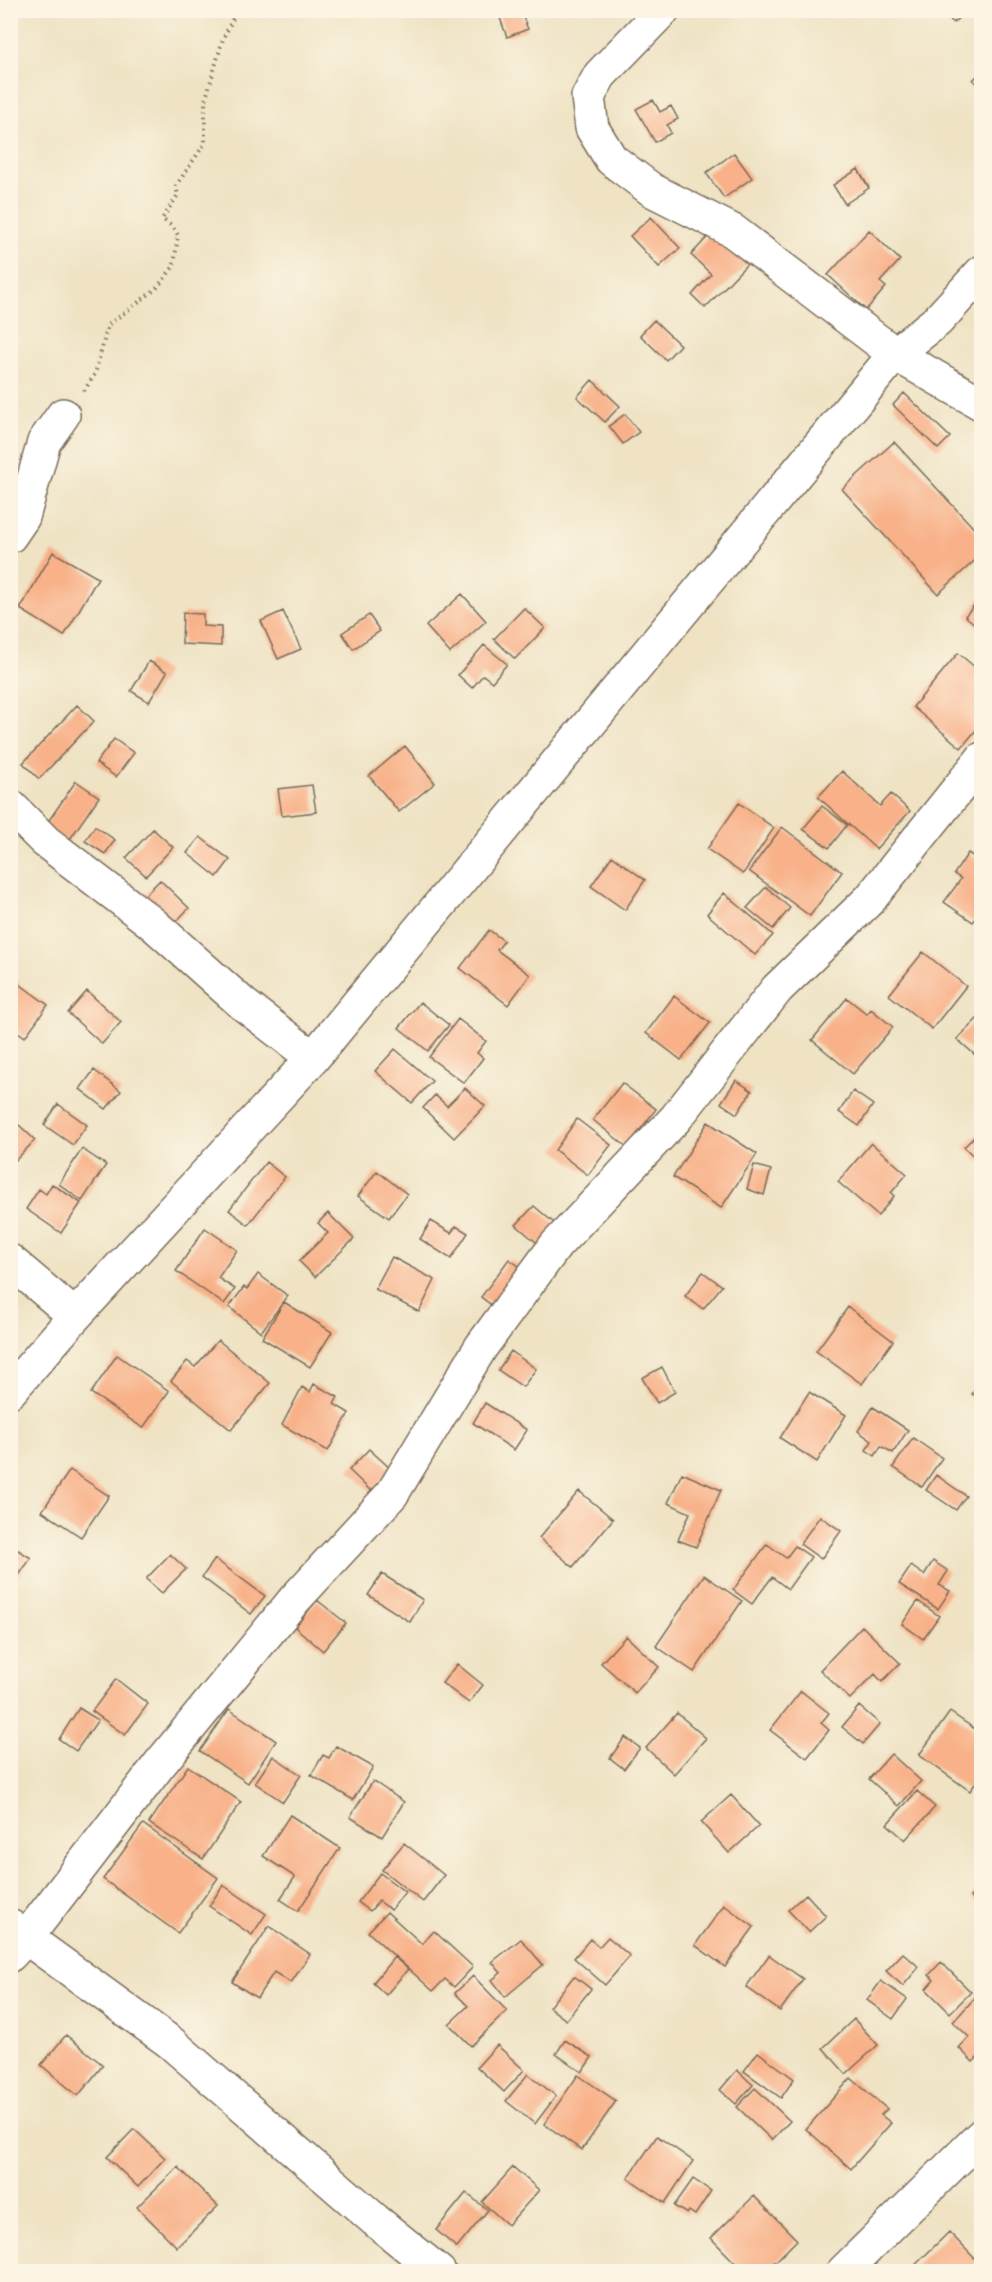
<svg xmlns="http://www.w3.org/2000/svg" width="992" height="2282" viewBox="0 0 992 2282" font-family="Mynerve,sans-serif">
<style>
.building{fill:#f8b188}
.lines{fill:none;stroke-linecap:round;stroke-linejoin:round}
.minor-casing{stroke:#7a6b58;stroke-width:36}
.path{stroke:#7a6b58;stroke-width:4;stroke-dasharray:1.5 4.5;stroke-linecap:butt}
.minor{stroke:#fff;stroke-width:33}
</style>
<rect width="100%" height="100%" fill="#fcf5e5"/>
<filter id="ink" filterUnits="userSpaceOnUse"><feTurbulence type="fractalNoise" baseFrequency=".0167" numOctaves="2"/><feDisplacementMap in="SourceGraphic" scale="12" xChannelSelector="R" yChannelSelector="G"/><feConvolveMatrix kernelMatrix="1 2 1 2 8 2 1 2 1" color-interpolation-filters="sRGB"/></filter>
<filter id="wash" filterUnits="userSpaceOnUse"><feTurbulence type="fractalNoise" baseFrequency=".008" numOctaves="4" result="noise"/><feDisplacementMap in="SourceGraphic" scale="24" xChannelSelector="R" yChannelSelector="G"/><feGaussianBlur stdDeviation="1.35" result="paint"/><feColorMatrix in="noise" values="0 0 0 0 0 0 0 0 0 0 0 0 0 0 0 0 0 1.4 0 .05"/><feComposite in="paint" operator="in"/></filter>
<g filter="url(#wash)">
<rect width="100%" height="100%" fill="#efe3c4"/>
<g id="blocks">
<path class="building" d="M497,10h23l8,19 -21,8z
M943,10h25l-15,13z
M982,71v17l-9,-8z
M653,100l7,12 11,-6 7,13 -11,6 4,8 -16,9 -19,-33z
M734,153l18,25 -28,20 -18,-25z
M858,169l11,19 -24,16 -12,-19z
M651,217l29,31 -21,19 -29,-31z
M869,230l31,30 -20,22 6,5 -20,23 -38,-35z
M713,231l34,33 -42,44 -13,-13 19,-21 -20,-19z
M654,320l26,25 -14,15 -26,-25z
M592,380l28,26 -15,16 -28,-25z
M904,393l46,44 -12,12 -45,-44z
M625,414l14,18 -16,12 -14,-18z
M894,442l88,95v17l-44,40 -96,-105z
M53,552l45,26 -34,58 -44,-27z
M462,594l24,27 -36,32 -24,-27z
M982,596v34l-17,-14z
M524,608l21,20 -30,31 -21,-20z
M283,611l18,38 -23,10 -17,-38z
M183,613l20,1v12l18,1v19l-39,-2z
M369,615l11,16 -27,18 -11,-16z
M484,645l23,19 -15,18 -9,-7 -11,13 -14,-13z
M958,653l24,20v50l-21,25 -48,-41z
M149,661l18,11 -18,30 -18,-11z
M77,705l17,16 -55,58 -16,-16z
M114,739l20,14 -18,24 -20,-14z
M405,746l30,37 -36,29 -30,-36z
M842,771l38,35 11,-12 19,17 -34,38 -58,-52z
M76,781l23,16 -31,45 -23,-16z
M312,785l4,27 -34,4 -4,-27z
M739,803l35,25 -31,46 -36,-25z
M822,806l25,19 -18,23 -26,-19z
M95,826l20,14 -10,14 -20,-13z
M782,827l60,45 -32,44 -61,-45z
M153,829l20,18 -27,29 -20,-18z
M200,837l30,23 -13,17 -30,-24z
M968,853l14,9v49l-9,11 -29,-20 17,-23 -7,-5z
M612,856l33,24 -20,30 -34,-24z
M160,880l29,28 -17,18 -30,-28z
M766,887l24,21 -17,21 -26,-21z
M724,893l49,42 -18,20 -48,-41z
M489,930l15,11 -7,9 33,25 -22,30 -48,-37z
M923,952l43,34 -34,43 -43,-34z
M14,980l34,25 -23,32 -15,-11v-42z
M87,991l34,31 -19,22 -34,-31z
M674,996l36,27 -29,37 -35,-27z
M847,998l20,16 4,-5 22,18 -40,47 -41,-34z
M420,1002l29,23 -21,26 -29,-23z
M982,1014v47l-25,-22z
M458,1019l28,22 -9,12 6,5 -19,25 -35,-26z
M395,1049l37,32 -20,22 -37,-32z
M94,1070l27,21 -15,18 -26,-20z
M736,1080l16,11 -15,23 -16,-11z
M622,1083l34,26 -29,38 -34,-27z
M465,1088l20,18 -31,32 -31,-30 12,-13 12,11z
M853,1091l20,14 -14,21 -20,-14z
M58,1104l29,21 -14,20 -29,-20z
M577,1119l34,26 -23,30 -33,-25z
M708,1122l49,32 -36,54 -48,-31z
M19,1125l16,15 -21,22 -4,-4v-25z
M982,1129v35l-18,-17z
M871,1143l36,31 -16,19 3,3 -16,20 -40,-34z
M82,1149l24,16 -24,36 -23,-17z
M266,1162l19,15 -37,48 -19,-15z
M754,1165l17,5 -7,25 -17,-6z
M377,1171l30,23 -18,24 -31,-22z
M52,1184l29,19 -20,30 -35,-24 13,-20 7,5z
M534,1206l26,22 -17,20 -27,-23z
M328,1213l26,26 -39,38 -16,-16 29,-28 -10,-10z
M431,1221l20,12 5,-7 12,7 -17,26 -31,-20z
M205,1228l32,22 -19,28 17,11 -11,15 -48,-33z
M392,1257l43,23 -16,32 -44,-23z
M509,1259l14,10 -29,38 -13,-10z
M703,1272l19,14 -19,23 -18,-13z
M258,1274l30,22 -27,36 -32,-25 15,-20 3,2z
M284,1302l48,30 -22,35 -48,-29z
M848,1307l45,34 -31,43 -46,-33z
M218,1340l52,43 -39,47 -60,-49 16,-20 8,6z
M511,1351l25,18 -13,18 -25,-17z
M117,1355l52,36 -26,37 -52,-35z
M662,1367l13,25 -18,11 -15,-25z
M982,1379v21l-10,-6z
M314,1384l24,13 -4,7 15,9 -21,38 -46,-26 20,-38 8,5z
M809,1392l37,23 -29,47 -37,-24z
M485,1403l42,27 -13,20 -41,-27z
M873,1407l35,23 -15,23 -12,-7 -6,10 -9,-6 6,-9 -14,-10z
M913,1438l29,20 -20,29 -29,-20z
M369,1449l23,21 -20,22 -23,-22z
M70,1470l39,26 -28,41 -39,-26z
M682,1473l39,17 -25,57 -18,-7 12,-27 -22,-10z
M936,1475l30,21 -10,14 -30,-20z
M579,1491l34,28 -40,48 -34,-29z
M820,1516l21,15 -20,28 -21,-15z
M767,1544l19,14 9,-12 16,11 -23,32 -16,-12 -20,27 -19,-14z
M10,1545l21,13 -21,30z
M170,1554l16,15 -24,24 -16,-14z
M215,1559l50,37 -14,18 -49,-37z
M933,1561l15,10 -9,14 11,6 -12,18 -39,-25 12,-18 13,9z
M382,1574l41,26 -13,22 -42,-27z
M704,1575l38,26 -48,71 -38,-26z
M317,1600l29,23 -23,28 -28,-24z
M918,1601l21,15 -16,23 -21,-15z
M862,1626l38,37 -18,19 -7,-8 -25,25 -30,-29z
M626,1636l33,31 -24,26 -34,-30z
M457,1664l26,21 -14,18 -27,-20z
M116,1679l32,25 -23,31 -33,-24z
M801,1691l28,22 -8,10 8,7 -22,28 -37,-28z
M859,1706l21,18 -17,20 -21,-17z
M79,1708l19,12 -22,31 -17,-12z
M229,1709l47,32 -28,42 -48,-32z
M950,1712l32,22v40l-12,17 -51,-36z
M677,1713l29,25 -32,36 -28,-26z
M625,1737l15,11 -16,21 -14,-11z
M336,1746l37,21 -20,33 -42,-25 12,-20 6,3z
M891,1754l30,27 -22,25 -30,-27z
M273,1756l28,19 -18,27 -28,-19z
M188,1766l53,36 -38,57 -54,-36z
M373,1781l31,21 -22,35 -32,-20z
M917,1791l18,16 -30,33 -18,-16z
M731,1795l28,31 -30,27 -28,-31z
M290,1815l50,33 -42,63 -18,-12 15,-22 -32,-21z
M143,1824l75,54 -40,55 -75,-54z
M404,1843l40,32 -21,27 -41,-32z
M380,1873l25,19 -14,18 -12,-9 -9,10 -12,-9z
M223,1885l43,29 -14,21 -43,-29z
M982,1885v23l-12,-11z
M806,1894l20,22 -17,16 -21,-22z
M724,1905l30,22 -29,40 -30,-22z
M387,1912l35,32 12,-13 39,36 -19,20 -9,-8 -12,12 -65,-59z
M269,1926l41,28 -19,29 -17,-11 -17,26 -25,-16z
M608,1937l22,19 -25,29 -31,-27 16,-19 9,8z
M521,1939l22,26 -38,32 -13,-17 9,-7 -9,-11z
M903,1953l16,14 -16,19 -17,-15z
M769,1955l34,24 -23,32 -34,-24z
M394,1957l14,12 -22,26 -13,-12z
M941,1962l30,30 -21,21 -24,-24 8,-9 -5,-5z
M473,1976l34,35 -36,35 -22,-22 19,-18 -13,-13z
M574,1976l17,13 -25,31 -17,-13z
M881,1981l26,18 -14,20 -26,-19z
M982,1990v63l-9,9 -14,-14 10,-11 -16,-15z
M854,2019l24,26 -32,29 -23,-26z
M66,2035l37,30 -25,31 -37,-31z
M565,2040l27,17 -10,15 -26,-18z
M497,2045l27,25 -20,22 -27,-25z
M758,2052l36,27 -13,19 -37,-27z
M737,2070l16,15 -17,19 -16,-14z
M528,2074l28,22 -21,28 -29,-23z
M578,2075l38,26 -34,49 -38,-26z
M851,2078l36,31 -6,6 10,8 -40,46 -45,-40z
M755,2088l35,33 -18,19 -35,-33z
M134,2129l31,29 -27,29 -31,-30z
M657,2136l36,25 -28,42 -37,-25z
M178,2167l40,39 -41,41 -40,-40z
M513,2167l26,23 -31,35 -26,-23z
M693,2179l18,12 -16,24 -6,-4 -2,3 -13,-8z
M466,2193l22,17 -31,38 -21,-18z
M754,2196l43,44 -32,32h-21l-33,-34z
M949,2232l33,34v6h-74z"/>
</g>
</g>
<g filter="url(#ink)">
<use href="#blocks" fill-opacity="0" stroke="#7a6b58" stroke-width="1.5"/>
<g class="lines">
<g class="minor-casing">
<path id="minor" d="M663,10l-63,65 -12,22 4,31 19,31 41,31 81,41 162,123 87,50
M10,536l13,-19 21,-75 19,-27
M10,806l35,35 107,82 91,81 70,54
M10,1261l65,55
M10,1391l65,-75 238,-258 582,-704 42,-33 45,-49
M10,1926l160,116 205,178 64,52
M10,1955l16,-17 133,-173 136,-166 97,-105 89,-147 75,-102 120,-127 101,-129 93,-90 112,-140
M843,2272l139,-137"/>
</g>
<path class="path" d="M84,391l11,-17 13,-49 48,-36 18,-23 4,-31 -6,-9 -10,-7 16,-24 -2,-9 29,-43v-42l18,-62 14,-29"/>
<use href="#minor" class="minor"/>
</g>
</g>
<rect width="992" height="2282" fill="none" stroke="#fcf5e5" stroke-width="36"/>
</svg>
